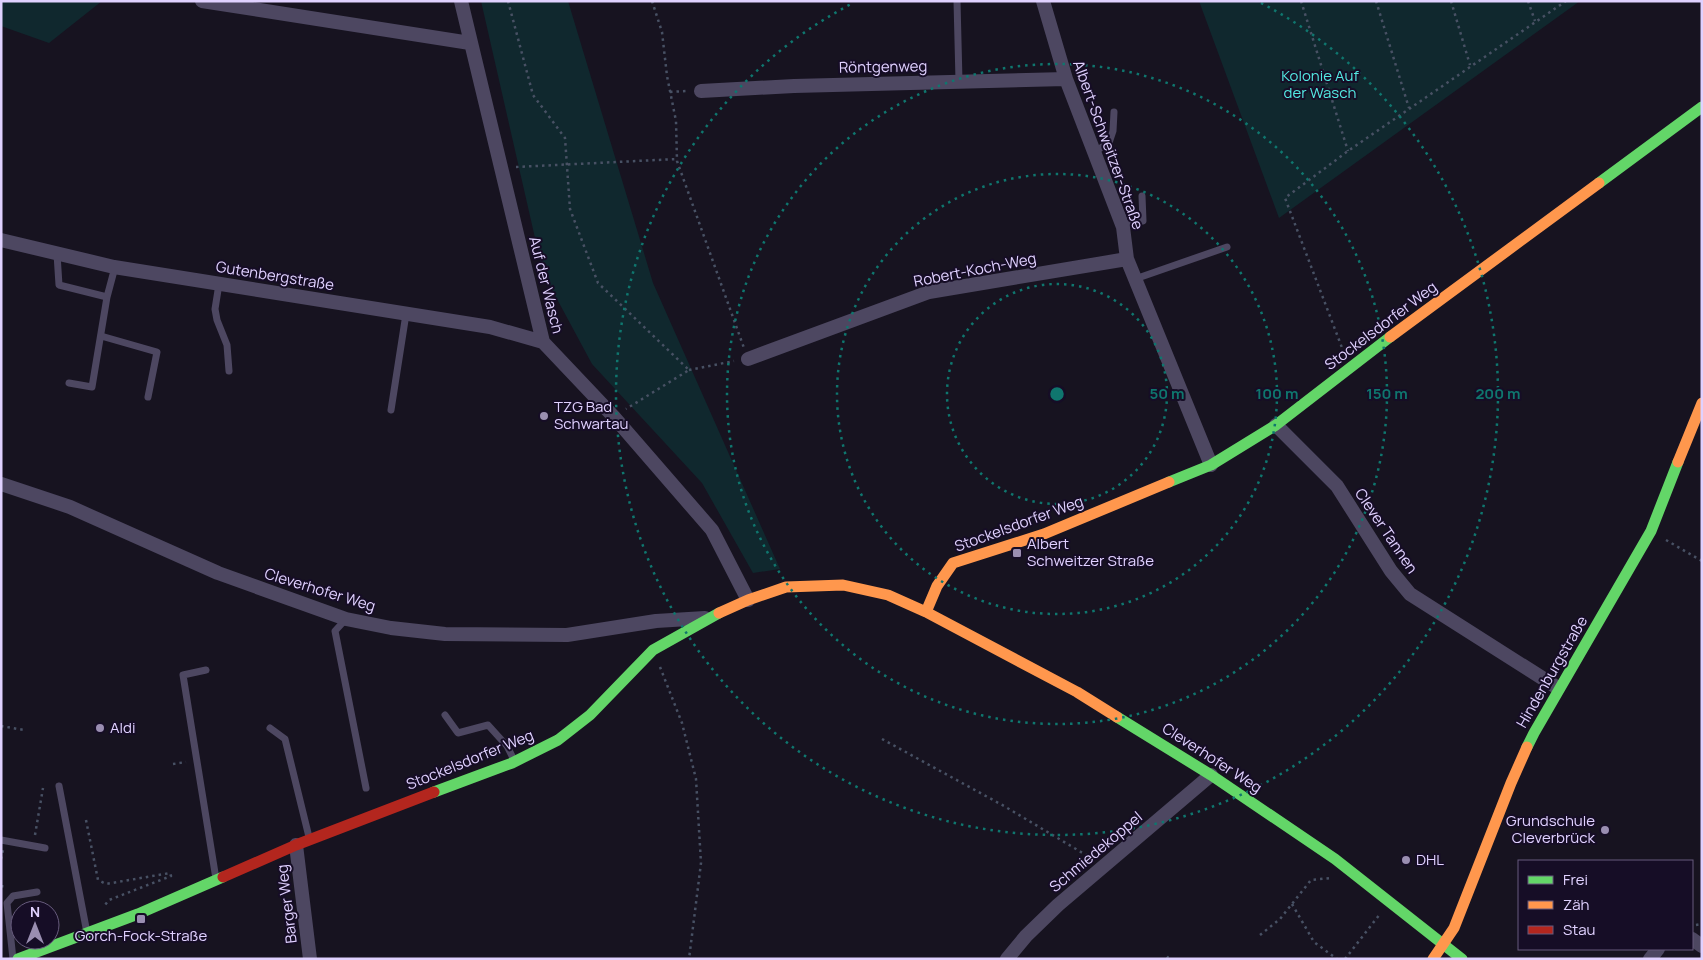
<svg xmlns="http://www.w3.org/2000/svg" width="1703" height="960" viewBox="0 0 1703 960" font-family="Manrope,sans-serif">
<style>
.green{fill:#10282e}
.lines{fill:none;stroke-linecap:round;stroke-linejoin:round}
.path{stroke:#485164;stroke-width:2.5;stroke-dasharray:2.5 4;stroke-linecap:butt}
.lane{stroke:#4d4761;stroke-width:7}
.street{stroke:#4d4761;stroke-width:14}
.fast{stroke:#63d668;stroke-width:11}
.slow{stroke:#ff974d;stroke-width:11}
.jam{stroke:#b3261e;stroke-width:11}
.ring{fill:none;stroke:#0f766e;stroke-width:2.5;stroke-dasharray:2.5 5}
.poi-dot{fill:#9a8eb1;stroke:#160d26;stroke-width:2}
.labels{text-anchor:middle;stroke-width:4;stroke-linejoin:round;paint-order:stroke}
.street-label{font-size:15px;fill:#e0d1ff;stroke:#160d26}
.park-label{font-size:15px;fill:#53e9e2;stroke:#160d26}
.poi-label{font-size:15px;fill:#e0d1ff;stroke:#160d26;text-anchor:start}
.centre{fill:#0f766e;stroke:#160d26;stroke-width:2.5}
.ring-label{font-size:15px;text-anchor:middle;font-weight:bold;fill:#0f766e;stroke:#160d26;stroke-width:4;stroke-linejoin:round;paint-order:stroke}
</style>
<rect width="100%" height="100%" fill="#171320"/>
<path class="green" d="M1,1h101l-53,42 -48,-17z
M481,1h87l85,282 127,286 -27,4 -51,-90 -110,-119 -49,-91z
M1199,1h381l-301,217z"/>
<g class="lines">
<path class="path" d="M508,1l25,94 32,43 5,71 28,74 91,87 -63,39
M652,1l10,31 5,44 9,45 1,40 67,187
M1301,1l47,150
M1376,1l33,107
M1451,1l19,64
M1528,1l7,20
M670,92l17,-1
M516,167l161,-8
M1344,353l-59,-155 63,-47 218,-150
M689,370l45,-9
M1666,540l36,21
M660,667l22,56 14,56 5,84 -12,96
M1,726l23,4
M882,739l122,67 87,52
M173,764l13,-2
M86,820l12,60 8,4 64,-11 1,3 -62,24 -4,5 1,3
M35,835l8,-47
M1,859l2,-9
M1,886l6,1
M1292,904l22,38 23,17
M1696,925l6,-1
M1260,935l20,-16 31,-39 20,-2
M1167,959l1,-2 2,2
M1345,959l35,-45"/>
<path class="lane" d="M957,1l2,80
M1094,152l15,-9 4,-12 1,-19
M1123,227l11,-5 9,-1 -1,-25
M57,254l2,31 48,12
M1135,279l92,-32
M219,284l-4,25 2,11 10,25 2,26
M101,336l56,16 -9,45
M69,383l23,4 15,-90 8,-30
M391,410l15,-96
M346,619l-11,12 31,157
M206,670l-23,5 33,204
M445,715l13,18 30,-8 19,21 7,14
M270,728l15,11 24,98
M59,786l28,147
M1,840l44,8
M13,959l-6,-56 6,-7 24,-4"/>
<path class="street" d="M202,1l268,42
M461,1l82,341 71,75 98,113 36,70
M1043,1l23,78 57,148 4,32 84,206
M701,91l93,-5 272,-7
M1,240l113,27 376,60 53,15
M748,359l181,-67 198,-33
M1276,425l61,61 54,85 19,23 148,94
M1,484l69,23 148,66 128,46 45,9 54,6 122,1 89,-14 49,-3
M296,845l14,114
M1692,939l10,7
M1007,959l19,-23 32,-31 153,-130
M1650,959l8,-10"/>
<path class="fast" d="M1599,183l103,-76
M1169,482l42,-17 65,-40 114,-88
M1117,717l94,58 124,84 127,100
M1527,747l7,-14 117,-202 27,-69
M434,792l78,-29 46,-23 32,-25 63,-65 66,-37
M18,959l120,-45 85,-37"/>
<path class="slow" d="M1390,337l209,-154
M1678,462l24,-59
M926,612l11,-26 16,-23 91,-29 125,-52
M719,613l29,-13 38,-13 57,-2 45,10 38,17 151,80 40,25
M1433,959l21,-31 57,-145 16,-36"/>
<path class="jam" d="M223,877l73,-32 138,-53"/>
</g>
<g class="ring">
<circle cx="1057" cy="394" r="110"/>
<circle cx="1057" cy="394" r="220"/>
<circle cx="1057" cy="394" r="330"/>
<path d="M1261 3A441 441 0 1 1 853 3"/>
</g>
<g class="poi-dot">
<circle cx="544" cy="416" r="5"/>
<rect x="1012" y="548" width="10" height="10" rx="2.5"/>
<circle cx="100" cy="728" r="5"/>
<circle cx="1605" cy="830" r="5"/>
<circle cx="1406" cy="860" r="5"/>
<rect x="136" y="914" width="10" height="10" rx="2.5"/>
</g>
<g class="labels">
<g class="street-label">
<text transform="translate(883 67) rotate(-1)" y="5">Röntgenweg</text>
<text transform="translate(1108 145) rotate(70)" y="5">Albert-Schweitzer-Straße</text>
<text transform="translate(975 270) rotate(-11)" y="5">Robert-Koch-Weg</text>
<text transform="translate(275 276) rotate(9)" y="5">Gutenbergstraße</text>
<text transform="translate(546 285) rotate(76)" y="5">Auf der Wasch</text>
<text transform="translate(1381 326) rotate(-37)" y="5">Stockelsdorfer Weg</text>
<text transform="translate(1019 524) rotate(-20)" y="5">Stockelsdorfer Weg</text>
<text transform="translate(1386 531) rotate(56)" y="5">Clever Tannen</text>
<text transform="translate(320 590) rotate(17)" y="5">Cleverhofer Weg</text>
<text transform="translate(1552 672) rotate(-60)" y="5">Hindenburgstraße</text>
<text transform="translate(1212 758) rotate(33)" y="5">Cleverhofer Weg</text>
<text transform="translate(470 760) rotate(-22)" y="5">Stockelsdorfer Weg</text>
<text transform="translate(1096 852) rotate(-40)" y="5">Schmiedekoppel</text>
<text transform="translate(287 904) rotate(-97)" y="5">Barger Weg</text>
</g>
<g class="park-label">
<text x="1320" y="81">Kolonie Auf<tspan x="1320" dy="17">der Wasch</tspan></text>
</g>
<g class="poi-label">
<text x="554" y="412">TZG Bad<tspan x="554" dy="17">Schwartau</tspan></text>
<text x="1027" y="549">Albert<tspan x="1027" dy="17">Schweitzer Straße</tspan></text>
<text x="110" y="733">Aldi</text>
<text x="1595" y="826" text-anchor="end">Grundschule<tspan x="1595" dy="17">Cleverbrück</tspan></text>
<text x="1416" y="865">DHL</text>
<text x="141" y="941" text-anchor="middle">Gorch-Fock-Straße</text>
</g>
</g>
<circle cx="1057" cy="394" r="8" class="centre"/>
<g class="ring-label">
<text x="1167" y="399">50 m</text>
<text x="1277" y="399">100 m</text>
<text x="1387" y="399">150 m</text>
<text x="1498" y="399">200 m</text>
</g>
<rect width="1703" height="960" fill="none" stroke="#e0d1ff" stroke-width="5"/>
<rect x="1518" y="860" width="175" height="90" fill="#160d26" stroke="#675b7d"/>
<rect x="1528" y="876" width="25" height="8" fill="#63d668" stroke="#675b7d"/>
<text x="1563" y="885" font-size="15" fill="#e0d1ff">Frei</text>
<rect x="1528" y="901" width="25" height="8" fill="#ff974d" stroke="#675b7d"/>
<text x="1563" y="910" font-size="15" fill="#e0d1ff">Zäh</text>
<rect x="1528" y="926" width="25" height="8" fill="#b3261e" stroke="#675b7d"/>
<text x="1563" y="935" font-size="15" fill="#e0d1ff">Stau</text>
<g transform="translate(35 925)"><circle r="24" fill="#160d26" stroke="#675b7d"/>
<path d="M0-4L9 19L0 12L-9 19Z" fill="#9a8eb1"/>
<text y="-8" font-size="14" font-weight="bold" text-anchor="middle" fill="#e0d1ff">N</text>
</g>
</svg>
